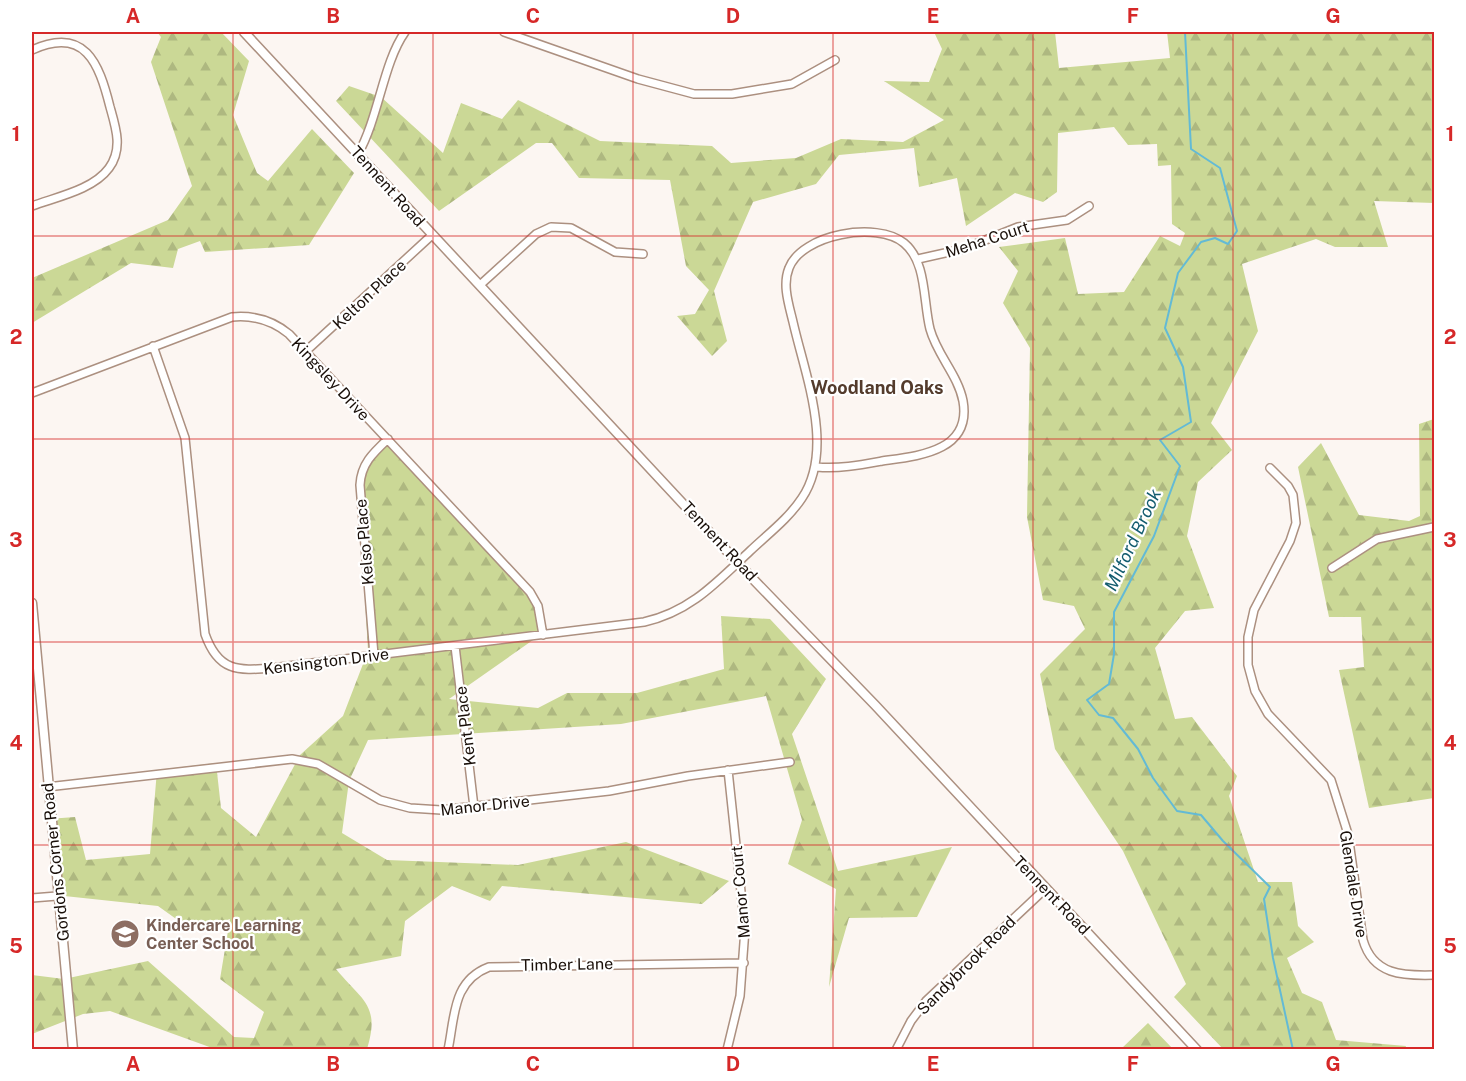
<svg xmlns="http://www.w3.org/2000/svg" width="1466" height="1081" viewBox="0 0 1466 1081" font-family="'Public Sans',sans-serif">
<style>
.forest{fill:url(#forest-firs)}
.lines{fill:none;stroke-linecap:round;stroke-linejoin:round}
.stream{stroke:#63bad5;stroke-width:2}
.minor-casing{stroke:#ac9080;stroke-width:10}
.tertiary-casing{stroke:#ac9080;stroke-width:11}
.minor{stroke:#fff;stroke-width:7}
.tertiary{stroke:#fff;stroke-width:8}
.grid{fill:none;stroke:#d62828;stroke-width:1.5;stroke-opacity:0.55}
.labels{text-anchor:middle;stroke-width:4.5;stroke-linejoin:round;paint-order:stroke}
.street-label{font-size:16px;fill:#190f09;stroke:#fff}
.education-label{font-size:16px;font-weight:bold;fill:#785e54;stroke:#fff;text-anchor:start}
.neighbourhood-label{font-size:18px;font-weight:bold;fill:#533b2c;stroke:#fff}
.water-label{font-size:18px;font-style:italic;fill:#135c6f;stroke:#fff}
.neatline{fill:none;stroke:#d62828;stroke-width:2}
.grid-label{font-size:20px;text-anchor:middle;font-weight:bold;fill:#d62828}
</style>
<defs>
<pattern id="forest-firs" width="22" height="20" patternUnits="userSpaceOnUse" patternTransform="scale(1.5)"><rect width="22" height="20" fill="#cbd896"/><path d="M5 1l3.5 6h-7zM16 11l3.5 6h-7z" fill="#aeb880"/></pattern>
</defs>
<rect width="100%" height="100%" fill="#fcf6f2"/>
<path class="forest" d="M157,32h64l28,29 -16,54 24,58 11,8 44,-52 42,44 -45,72 -104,7 -5,-11 -22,8 -5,19 -42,-5 -99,60v-45l136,-58 24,-34 -41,-124 10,-25z
M934,32h121l4,36 111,-10 -3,-26h267v171l-60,-2 14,46h-53l-19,-8 -74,25 16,67 -47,92 21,27 -34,32 -11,54 27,72 -29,3 -30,37 20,71 17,-2 45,59 -8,20 29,86h34l6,44 16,16 -27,16 15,35 20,9 14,38 70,6 -1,3h-182l-49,-52 12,-13 -63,-133 -68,-102 -15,-75 45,-45 -11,-23 -31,-6 -16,-83 3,-169 -27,-45 15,-32 -19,-24 66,-9 13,56 46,-2 36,-56 20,10 5,-13 -13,-9 -1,-59 -13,1 -1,-22 -29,1 -14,-18 -56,6 -1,59 -14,10 -28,-9 -49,33 -9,-48 -38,9 -5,-39 -75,7 -23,29 -63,18 -39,89 13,50 -15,15 -35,-40 18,-2 14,-24 -23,-24 -16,-86 -91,-2 -27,-35h-16l-97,68 -103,-110 13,-15 32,11 62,56 18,-50 41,16 16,-19 82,41 112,5 19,17 65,-5 45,-19 62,3 41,-22 -60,-39 45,1 13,-33z
M1434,419v379l-65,10 -30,-138 25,-3 -3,-50h-32l-31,-150 23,-24 38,72 50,6 11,-5 -1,-92z
M383,434l156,174 4,25 -94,66 89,9 29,-15h70l87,-24 -3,-53 49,3 56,60 -34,55 46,137 114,-24 -35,70 -68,1 -20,69 7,-98 -48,-25 14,-44 -36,-124 -145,28 -253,16 -19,41 -7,52 45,27 131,5 108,-23 103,39 -27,23 -200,-18 -12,15 -38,-15 -47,35 -4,35 -65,13c25,31 45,35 31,80h-152l-105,-38 -27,3 -51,20v-59l32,4 84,-18 86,76 20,1 10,-26 -44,-33 10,-60 -37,12 -35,-25 -103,-11 -7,-76 27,-2 11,43 64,-6 7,-84 59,-7 5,45 35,29 44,-82 43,-39 25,-65 -10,-176z
M1148,1023l25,26h-52z"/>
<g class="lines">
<path class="stream" d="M1185,32l6,117 29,19 17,63 -9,13 -13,-6 -14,4 -23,31 -13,55 18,39 8,55 -31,18 20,26 -26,70 -40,76v42l-5,30 -22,16 12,15 14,3 25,31 15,29 24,33 24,4 22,26 47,46 -6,12 9,59 20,92"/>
<g class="minor-casing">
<path id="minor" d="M504,32l134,47 56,15h38l60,-10 43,-24
M32,50c53,-24 67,13 78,57 6,21 13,42 -1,61 -16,22 -53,29 -77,38
M358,154c21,-37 25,-91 47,-122
M918,259l45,-10 55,-22 49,-7 22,-14
M480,285l56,-51 15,-7 20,1 44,24 28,2
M153,346l32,92 20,196c13,37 32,37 67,34l372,-46c46,-10 73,-40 106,-71 18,-17 39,-33 52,-53 33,-49 3,-123 -9,-176 -4,-17 -11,-37 -4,-54 13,-34 88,-47 115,-25 23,19 19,58 26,86 7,26 28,46 33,72 9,51 -46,55 -81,60 -22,4 -43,8 -65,6
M305,352l127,-117
M32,393l200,-76c21,-2 40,3 57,17l241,258 8,14 5,29
M1270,468l18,18 5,9 3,28 -6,18 -36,69 -6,27v28l7,26 13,23 63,66 17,54 15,106c10,35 40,36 71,35
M1332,568l45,-29 57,-12
M455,646l19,161
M374,655l-14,-170c1,-21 13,-32 28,-46
M47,787l245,-28 26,5 62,36 30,8 31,2 168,-19 79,-15 102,-14
M32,898l25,-2
M448,1050c7,-33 4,-69 41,-83l255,-4
M727,1050l13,-54 5,-67 -17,-159
M896,1050l15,-29 15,-20 119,-112"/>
</g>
<g class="tertiary-casing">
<path id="tertiary" d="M244,32l508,546 123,127 322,345
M32,603l41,447"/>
</g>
<use href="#minor" class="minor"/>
<use href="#tertiary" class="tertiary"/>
</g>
<path class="grid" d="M233,32v1018M433,32v1018M633,32v1018M833,32v1018M1033,32v1018M1233,32v1018M32,236h1402M32,439h1402M32,642h1402M32,845h1402"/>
<defs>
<g id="school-disc" transform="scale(1.5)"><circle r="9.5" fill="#8d6e63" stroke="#fff"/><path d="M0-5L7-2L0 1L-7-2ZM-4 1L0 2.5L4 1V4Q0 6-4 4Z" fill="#fff"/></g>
</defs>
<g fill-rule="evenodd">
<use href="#school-disc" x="125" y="934"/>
</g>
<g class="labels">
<g class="street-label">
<text transform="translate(388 186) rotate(48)" y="6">Tennent Road</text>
<text transform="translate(987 239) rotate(-18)" y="6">Meha Court</text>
<text transform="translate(369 294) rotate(-43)" y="6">Kelton Place</text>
<text transform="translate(331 379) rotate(47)" y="6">Kingsley Drive</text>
<text transform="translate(720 541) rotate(47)" y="6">Tennent Road</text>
<text transform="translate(364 542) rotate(-95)" y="6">Kelso Place</text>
<text transform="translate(326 661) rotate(-7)" y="6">Kensington Drive</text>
<text transform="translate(465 726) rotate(-97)" y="6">Kent Place</text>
<text transform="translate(485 805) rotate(-6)" y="6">Manor Drive</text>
<text transform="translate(55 862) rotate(-96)" y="6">Gordons Corner Road</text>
<text transform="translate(1354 884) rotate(81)" y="6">Glendale Drive</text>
<text transform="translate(740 892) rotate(-95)" y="6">Manor Court</text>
<text transform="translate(1052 895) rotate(46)" y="6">Tennent Road</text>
<text transform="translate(567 964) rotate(-1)" y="6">Timber Lane</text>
<text transform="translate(966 965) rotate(-45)" y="6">Sandybrook Road</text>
</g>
<g class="education-label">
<text x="146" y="931">Kindercare Learning<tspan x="146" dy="18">Center School</tspan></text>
</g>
<g class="neighbourhood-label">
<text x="877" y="394">Woodland Oaks</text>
</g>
<g class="water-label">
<text transform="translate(1133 540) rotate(-65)" y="6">Milford Brook</text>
</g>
</g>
<rect width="1466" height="1081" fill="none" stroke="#ffffff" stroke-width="66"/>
<rect x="33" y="33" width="1400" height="1015" class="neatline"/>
<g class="grid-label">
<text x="133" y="23">A</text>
<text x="333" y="23">B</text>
<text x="533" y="23">C</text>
<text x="733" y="23">D</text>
<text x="933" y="23">E</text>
<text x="1133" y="23">F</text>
<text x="1333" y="23">G</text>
<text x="16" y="141">1</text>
<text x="1450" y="141">1</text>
<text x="16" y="344">2</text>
<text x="1450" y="344">2</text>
<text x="16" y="547">3</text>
<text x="1450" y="547">3</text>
<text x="16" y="750">4</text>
<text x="1450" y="750">4</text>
<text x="16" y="953">5</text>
<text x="1450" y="953">5</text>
<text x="133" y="1071">A</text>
<text x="333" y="1071">B</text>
<text x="533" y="1071">C</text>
<text x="733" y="1071">D</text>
<text x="933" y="1071">E</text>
<text x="1133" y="1071">F</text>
<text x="1333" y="1071">G</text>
</g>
</svg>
